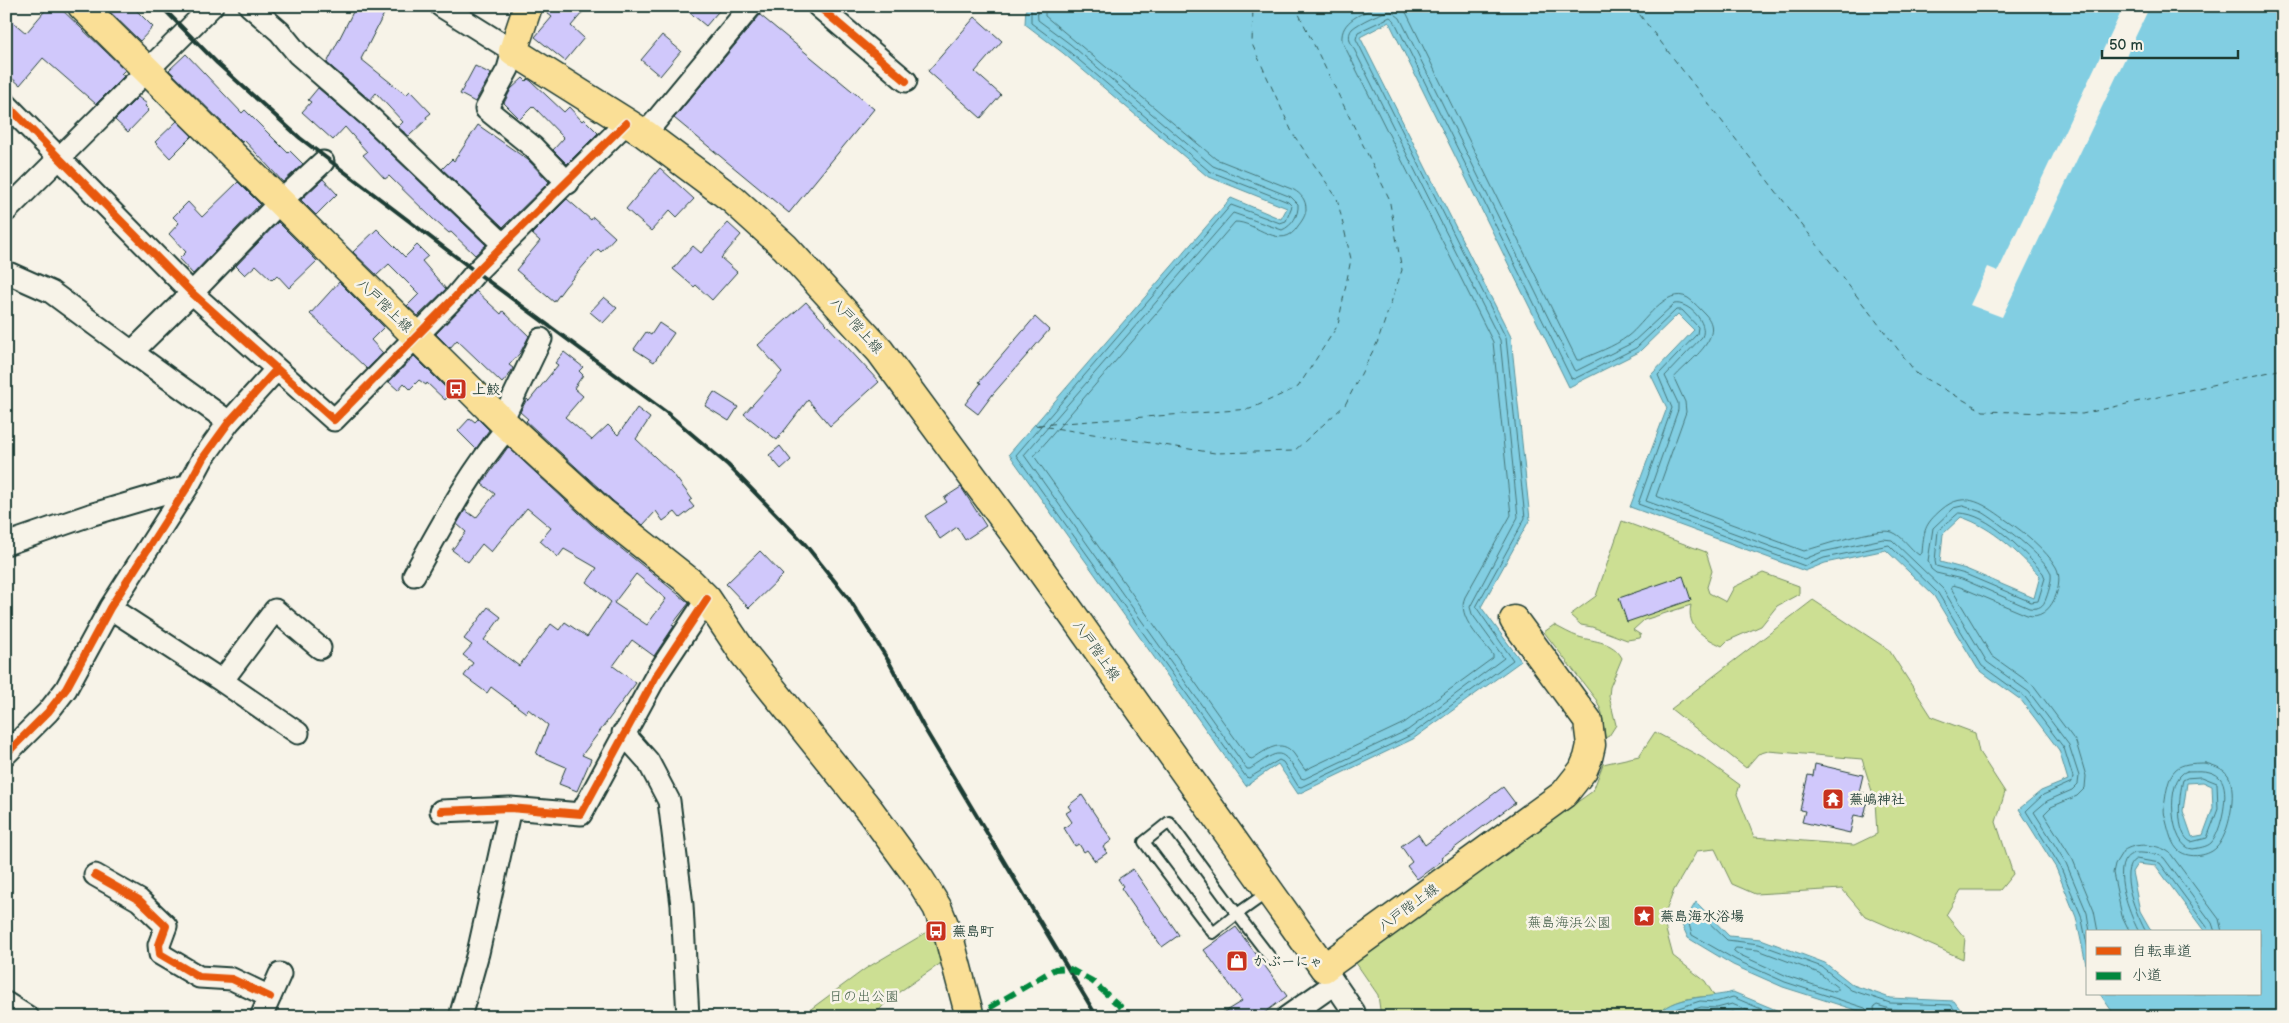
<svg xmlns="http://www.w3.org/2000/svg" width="2289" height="1023" viewBox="0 0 2289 1023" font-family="'Balsamiq Sans','Klee One',sans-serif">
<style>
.green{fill:#ccdf93;stroke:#768e64}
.water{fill:#82cee2;stroke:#5a949c;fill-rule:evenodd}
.pier{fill:#f7f3e8}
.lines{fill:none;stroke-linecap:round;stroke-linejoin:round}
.shore{stroke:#47777a;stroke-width:1}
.ferry{stroke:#335a57;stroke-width:1;stroke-dasharray:6 5;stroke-linecap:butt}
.building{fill:#d0c8fb;stroke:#1f3d34;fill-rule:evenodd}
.service-casing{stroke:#1f3d34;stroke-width:14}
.minor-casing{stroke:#1f3d34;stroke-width:25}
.primary-casing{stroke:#1f3d34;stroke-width:31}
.service{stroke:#f7f3e8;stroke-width:10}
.minor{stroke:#f7f3e8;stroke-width:21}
.primary{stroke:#fadf96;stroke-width:28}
.rail{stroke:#1f3d34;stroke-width:4}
.quiet{stroke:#00873e;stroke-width:6;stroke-dasharray:12 6;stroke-linecap:butt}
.cycleway-casing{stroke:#f7f3e8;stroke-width:11}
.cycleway{stroke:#e8590c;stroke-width:8}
.labels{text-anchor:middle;stroke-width:5;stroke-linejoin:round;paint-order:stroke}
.street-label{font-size:14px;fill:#1f3d34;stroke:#f7f3e8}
.poi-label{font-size:14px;font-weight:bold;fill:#1f3d34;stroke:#f7f3e8;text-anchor:start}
.park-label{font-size:14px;fill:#425d47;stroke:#f7f3e8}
</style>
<rect width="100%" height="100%" fill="#f7f3e8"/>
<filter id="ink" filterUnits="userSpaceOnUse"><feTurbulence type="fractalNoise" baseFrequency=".02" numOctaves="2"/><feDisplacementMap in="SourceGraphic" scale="10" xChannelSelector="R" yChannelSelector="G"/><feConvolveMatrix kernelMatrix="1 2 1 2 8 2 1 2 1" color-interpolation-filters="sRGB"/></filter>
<g filter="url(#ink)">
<path class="green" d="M1622,521l84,31 6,19 -5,16 2,6 17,9 8,-15 29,-14 36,13v8l-22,12 -16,20 -34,15 -5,5c-18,-9 -36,-18 -31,-41l-47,15 -11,10 8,5 -1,3 -13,2 -35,-13 -11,-2 -11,-10 26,-19z
M1813,600l76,50 43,67 43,16 4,19 26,40 -9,30 17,52 -13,16h-39l-15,25 19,23 -2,21 -98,-43 -23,-27 -87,5 -23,-10 -17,-35 -18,2 -23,39 -11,29 10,37 32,25 10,16c-19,-2 -47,4 -59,20h-275l-3,-22 -24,-35 239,-169 10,-27 36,-8 16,-24 48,26 37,27 -3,9 17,43 100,8 23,-11 -2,-33 -13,-42 -94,-8 -10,3 -12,14 -75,-59z
M1554,625c8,4 16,9 25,12 16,5 34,4 43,21l-12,29 -1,9 7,29 -7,11 -4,2 -3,-25 -5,-12 -53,-69z
M934,928l13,31 -58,40 -16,18h-73l65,-48z"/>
<path class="water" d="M1026,6h1257v1011h-167l-16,-23h160v-62h-55l-49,-66 -19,-2 -5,8 8,39 12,21h-64v42l-12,-57 -20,-49 -37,-59 22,-18 27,-11 -9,-30 -38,-50 -43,-31 -44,-73 -48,-46 -61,13 -20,8 -175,-64 37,-99 -16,-33 43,-45 -16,-16 -39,38 -70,35 -180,-365 -29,15 151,300 19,182 -49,88 40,54 -108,78 -115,55 -20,-30 -32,22 -237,-332 222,-256 50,21 6,-11 -80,-32 -144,-123 -38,-29zM1961,517c33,11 56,35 79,59l-6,22 -68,-29 -26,-7 3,-28zM2203,782l9,4 1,22 -10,27 -11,2 -9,-26 4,-28z
M1696,902l33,34 32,3 64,24 28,22 37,13 64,3 12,16h-104l3,-4 -82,-26 -50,-22 -45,-27 -6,-13z
M1733,992l60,25h-137c17,-23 52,-18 77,-25z"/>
<path class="pier" d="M2124,6h26l-148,311 -32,-12 18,-38 10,4z"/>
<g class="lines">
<path class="shore" d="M1031,6v17l35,26 143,122 79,31 4,4 -6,15 -6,2 -49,-18 -215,250 230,322 3,1 30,-18 4,2 15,24 3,1 110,-52 102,-75 -37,-53 49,-89 -19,-180 -150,-299 2,-7 32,-15 4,3 177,358 3,1 62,-31 40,-38h6l16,17 -1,7 -39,41 14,33 -34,96 167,62 19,-8 65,-13 49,48 44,73 43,31 39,51 9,29 -1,5 -29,13 -17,16 34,55 21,49 7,34
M1037,6l1,14 32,24 143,122 78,31 7,7c1,11 -6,22 -16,26l-49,-17 -209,242 223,314h3c31,-20 30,-23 51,9l3,1 104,-49 96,-72 -32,-44 -2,-7 48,-90 -18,-177 -150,-299c-1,-5 -1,-8 2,-12 6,-6 31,-18 39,-18l9,7 174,352 2,1 56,-28 42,-39c14,-3 35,19 28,33l-37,39 13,27v7l-32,91 159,58 17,-7 61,-13 9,1 51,49 44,73 42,30 40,53 10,31 -1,8 -6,6 -25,11 -13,11 32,51 21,50 3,19
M1045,6v10l171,143 78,31c7,4 12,10 12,19 0,6 -4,12 -8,17 -16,27 -43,-5 -63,-4l-201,234 215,302 3,1c13,-8 29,-22 42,-5 4,5 7,11 11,16l99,-47 89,-65v-3c-11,-15 -37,-38 -28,-58l46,-82 -18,-173 -151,-301c-2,-21 20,-27 36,-35
M1400,6l7,8 170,346h3c15,-7 34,-13 48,-24 15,-11 38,-51 60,-38 6,4 12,11 17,16 22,23 -17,47 -31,64l11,24 1,10 -30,84 148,55c17,-5 74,-24 88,-19 11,4 18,17 27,23l3,-2c2,-23 2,-28 19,-43 25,-22 45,-4 68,12 15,10 38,29 47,45 9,15 -4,55 -29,48l-67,-28 -7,-2 -2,3 41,68 42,30 42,56 10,34 -1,12 -8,8 -26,11 -7,7 29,46 21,51 4,21
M1963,506c6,2 13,4 19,6 14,8 66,47 69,62 1,7 -3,20 -6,27 -3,7 -9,8 -16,7l-67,-29 -26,-6 -5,-4 -3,-8 5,-33 21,-20z
M1959,513c30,0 65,39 84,60l2,5 -7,23 -7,1 -66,-28 -29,-8 -1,-5 3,-30z
M2205,763c8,2 18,5 23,12 10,16 1,61 -12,73 -9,9 -30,11 -39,1 -7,-8 -9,-22 -12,-32 -2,-8 0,-15 1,-23 5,-27 11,-31 39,-31z
M2187,771c11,0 25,-2 33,7 11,11 1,55 -9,65 -4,4 -13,5 -18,6 -23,0 -29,-72 -6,-78z
M2202,777l15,6 1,26 -11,29 -16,4c-16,-8 -12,-47 -8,-62l4,-2z
M2130,932l-8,-16 -9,-43 2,-9 8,-13c12,-9 36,-7 47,2l49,66 3,13
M2139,932c-9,-16 -36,-82 3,-79 8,1 16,0 22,5l48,65 3,9
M2146,932c-8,-15 -30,-62 -10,-73l24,4 47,64 1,5
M1736,948l22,2 61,23 19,15v2l-3,2 -48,-16 -49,-22 -4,-3z
M1662,1017l4,-5 34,-11 16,1 17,-5 47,20
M1672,1017l29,-10 16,1 15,-4 32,13
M1695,1017l7,-3 16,1 14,-3 12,5
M1869,1017v-5l-4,-4 -80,-26 -49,-22 -44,-25 -3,-11 9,-12 29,28 32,4 63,23 29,23 39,13 61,2 9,12
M1875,1017l-1,-10 3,-2 13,4 57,2 5,6"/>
<path class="ferry" d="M1633,6l284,368 66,37 99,3 201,-45
M1035,425l180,28 79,-2 51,-46 33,-64 24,-71 -13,-72 -94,-192
M1038,425l212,-16 48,-22 40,-62 13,-66 -14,-61 -44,-64 -41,-90 1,-38"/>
</g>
<path class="building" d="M49,6h9l67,64 -4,4 3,2 -28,28 -53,-46 -23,27 -14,-12v-57l20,17z
M104,6h28l21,21 -13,14z
M356,6h32l-27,53 45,36 4,-4 21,22 -5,4 1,2 -18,17 -11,-9 5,-5 -27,-29 -6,7 -43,-37z
M543,6h45l-17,20 13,12 -19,23 -30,-24 17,-20 -9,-7z
M682,6h41l-17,20z
M760,15l114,94 -85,104 -115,-95z
M975,17l27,24 -27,31 26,23 -20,23 -53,-47z
M662,35l19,16 -21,25 -19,-16z
M186,54l56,59 3,-3 43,43 2,-2 13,13 -20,18 -39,-42 -2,2 -73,-72z
M475,66l16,8 -16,28 -15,-8z
M523,78l3,3 2,-2 3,2 33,31 5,-5 13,14 2,-2 14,14 -31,31 -14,-14 11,-12 -31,-32 -13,13 -16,-16 7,-14z
M318,88l42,36 126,121 -11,10 -24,-23 -2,1 -16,-14 -44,-43 -4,3 -22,-24 4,-3 -22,-25 -12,13 -31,-28 9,-10 -3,-2z
M138,97l9,7 -2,2 4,4 -21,22 -13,-12z
M177,121l15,15 -22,22 -15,-16z
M478,125l50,35 21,22 -46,45 -61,-58 10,-10 2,2z
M660,168l34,31 -17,18 -7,-7 -19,21 -25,-22z
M323,179l14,15 -21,21 -15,-15z
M238,182l22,22 -67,70 -14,-15 7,-7 -17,-18 10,-11 -6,-6 15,-15 14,15z
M567,199l24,21 2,-3 22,20 -14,15 -3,-3 -33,38 -11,15 -38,-32 24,-29 -8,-7z
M278,222l39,39 -28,27 -12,-13 -5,5 -16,-15 -11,10 -9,-9z
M728,223l13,12 -20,23 16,14 -25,28 -16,-15 -2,2 -21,-18 20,-23 8,7z
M377,229l28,28 12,-12 11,11 -6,5 24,28 -28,27 -11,-10 12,-12 -30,-30 -12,11 -24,-23z
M339,282l45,45 -13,13 12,13 -16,16 -24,-23 1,-1 -34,-31z
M476,291l25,23 2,-3 26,25 -9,17 -11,12 4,3 -3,6 -8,9 -45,-43 -7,8 -14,-14z
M604,297l13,11 -14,15 -13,-11z
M806,302l73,80 -49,44 -22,-26 -31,40 -33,-26 38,-42 -24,-27z
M1035,317l14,13 -56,64 -15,20 -13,-10 16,-21 -2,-1z
M659,323l15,10 -20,29 -20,-13 12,-17 5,3z
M564,352l19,15 -4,4 4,4 -9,13 9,8 -18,21 27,23 16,-15 10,10 19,-27 13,10 -14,21 38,36 18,24 -3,2 5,6 -14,11 -5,-6 -12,9 -7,-10 -13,14 -30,-24 -87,-80 2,-2 -8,-7 7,-13 2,2 29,-36 -3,-2z
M414,356l37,37 -6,7 -18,-17 -1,2 -7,-5 -9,9 -6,-6 -6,7 -9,-8z
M714,392l24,15 -9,14 -24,-15z
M470,418l5,4 3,-3 11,11 -13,19 -18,-18z
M780,446l11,14 -10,9 -12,-14z
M508,447l84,78 97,78 -17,22 2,1 -20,30 -22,-16 -19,26 23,17 -54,72 9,4 -14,32 -18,-7 7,-17 -30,-13 12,-29 -20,-16 -2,4 -35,-26 -4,6 -23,-17 9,-13 -10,-8 9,-10 -8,-6 24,-32 13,10 -17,23 35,26 32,-42 8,6 6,-8 22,15 24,-35 -24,-20 10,-14 -33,-19 -6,8 -18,-16 11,-13 -24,-20 -36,44 -9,-8 -14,18 -16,-12 14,-18 -9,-8 8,-14 11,8 19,-24 -13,-10zM636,574l30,25 -19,26 -33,-22z
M961,487l25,39 -21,14 -8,-13 -17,12 -15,-23 22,-14 -3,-4z
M760,551l23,24 -34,33 -23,-24z
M1683,576l8,24 -64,22 -8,-24z
M1815,764l48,11 -4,17 10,2 -5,23 -10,-2 -4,18 -48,-11 3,-11 -5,-1 8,-35 5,1z
M1503,787l12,16 -74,55 2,2 -26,19 -10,-13 5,-4 -11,-16 17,-12 7,11z
M1082,795l30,45 -9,7 4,6 -12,8 -8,-11 -3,2 -5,-8 -4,2 -11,-18 8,-6 -6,-9 5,-3 -3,-4z
M1133,869l46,66 -17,12 -41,-59 2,-2 -5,-7z
M1236,927l51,69 -28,21h-43l26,-16 -38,-51z"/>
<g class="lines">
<g class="service-casing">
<path id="service" d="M1169,822l68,92 -24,19 -69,-91z
M1268,892l-31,22 36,47"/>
</g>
<g class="minor-casing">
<path id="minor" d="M250,6l30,26 18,22 70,61 136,130
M441,6l72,45 -5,18 -22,40 47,38 35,36
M818,6l88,75
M6,104l186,189 142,127 122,-124 20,-24 150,-149
M645,134l106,-128
M6,211l206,-205
M6,272l45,20 81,60
M502,421l39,-82
M229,422l-97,-70 60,-59 88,-91 43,-40
M6,544l84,-29 98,-29
M414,575c29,-52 56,-103 94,-148
M110,608l112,73 76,52
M222,681l53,-71 45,38
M623,733l25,28 21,40 13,104 6,112
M6,754l42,-42 18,-23 44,-81 78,-122 15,-28 26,-36 47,-52
M441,811l69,-3 71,6 75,-138 51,-77
M95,875l44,25 27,26 -7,19 1,9 39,23 33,2 38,18
M1324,968l30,44 1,5
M6,1003l22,14
M261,1017l19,-43
M460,1017l18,-64 32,-145
M1287,1017l47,-33"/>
</g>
<g class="primary-casing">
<path id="primary" d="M82,6l420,415 101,92 87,69 17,17 37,55 126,157 49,67 18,29 12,30 21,80
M528,6l-15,45 132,83 87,65 53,48 95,104 143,194 301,423 240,-174 19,-24 5,-12 3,-13 -3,-24 -74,-101"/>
</g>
<use href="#service" class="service"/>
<use href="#minor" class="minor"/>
<use href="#primary" class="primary"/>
<path class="rail" d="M161,6l56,57 83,75 176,134 190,140 62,53 76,78 45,56 39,61 35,66 174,291"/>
<path class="quiet" d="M974,1017l81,-48 13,-1 24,13 40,36"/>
<g class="cycleway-casing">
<path id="cycleway" d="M818,6l88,75
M6,104l186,189 142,127 122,-124 20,-24 150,-149
M6,754l42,-42 18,-23 44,-81 78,-122 15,-28 26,-36 47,-52
M441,811l69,-3 71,6 75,-138 51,-77
M95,875l44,25 27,26 -7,19 1,9 39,23 33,2 38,18"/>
</g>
<use href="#cycleway" class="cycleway"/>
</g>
</g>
<defs>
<g id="bus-square" transform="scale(1.125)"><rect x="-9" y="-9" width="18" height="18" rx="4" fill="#c8321e" stroke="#f7f3e8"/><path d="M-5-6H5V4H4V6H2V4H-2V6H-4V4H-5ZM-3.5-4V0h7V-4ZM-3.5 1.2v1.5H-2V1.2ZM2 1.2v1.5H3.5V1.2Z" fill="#fff"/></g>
<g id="temple-square" transform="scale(1.125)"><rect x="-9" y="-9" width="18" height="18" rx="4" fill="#c8321e" stroke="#f7f3e8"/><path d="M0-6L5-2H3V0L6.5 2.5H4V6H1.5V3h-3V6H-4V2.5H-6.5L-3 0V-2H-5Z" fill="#fff"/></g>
<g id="sight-square" transform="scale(1.125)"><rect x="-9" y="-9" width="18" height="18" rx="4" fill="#c8321e" stroke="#f7f3e8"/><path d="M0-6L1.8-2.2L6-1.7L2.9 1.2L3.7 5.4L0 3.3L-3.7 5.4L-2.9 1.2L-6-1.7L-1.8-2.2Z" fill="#fff"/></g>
<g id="shop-square" transform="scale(1.125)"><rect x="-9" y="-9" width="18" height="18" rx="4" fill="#c8321e" stroke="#f7f3e8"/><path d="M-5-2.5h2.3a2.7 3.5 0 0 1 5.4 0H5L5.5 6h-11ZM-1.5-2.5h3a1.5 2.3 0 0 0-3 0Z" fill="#fff"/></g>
</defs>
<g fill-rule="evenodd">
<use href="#bus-square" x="456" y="389"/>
<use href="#temple-square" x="1833" y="799"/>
<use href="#sight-square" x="1644" y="916"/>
<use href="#bus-square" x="936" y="931"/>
<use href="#shop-square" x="1237" y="961"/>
</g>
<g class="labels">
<g class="street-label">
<text transform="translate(385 305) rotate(44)" y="5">八戸階上線</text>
<text transform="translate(857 325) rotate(48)" y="5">八戸階上線</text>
<text transform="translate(1097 650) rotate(55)" y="5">八戸階上線</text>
<text transform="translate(1408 907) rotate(-36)" y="5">八戸階上線</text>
</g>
<g class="poi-label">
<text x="472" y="394">上鮫</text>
<text x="1849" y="804">蕪嶋神社</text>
<text x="1660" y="921">蕪島海水浴場</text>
<text x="952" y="936">蕪島町</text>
<text x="1253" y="966">かぶーにゃ</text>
</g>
<g class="park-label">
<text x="1569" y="927">蕪島海浜公園</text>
<text x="864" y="1001">日の出公園</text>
</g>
</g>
<rect width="2289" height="1023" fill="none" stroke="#f7f3e8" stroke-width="25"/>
<rect x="12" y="12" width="2264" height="998" fill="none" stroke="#1f3d34" stroke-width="2" filter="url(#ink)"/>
<rect x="2086" y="930" width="175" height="65" fill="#f7f3e8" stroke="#a1aaa0"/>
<rect x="2096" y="947" width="25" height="8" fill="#e8590c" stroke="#a1aaa0"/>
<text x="2132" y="956" font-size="15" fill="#1f3d34">自転車道</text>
<rect x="2096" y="972" width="25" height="8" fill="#00873e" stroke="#a1aaa0"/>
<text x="2132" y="980" font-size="15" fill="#1f3d34">小道</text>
<path d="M2102 50v8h136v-8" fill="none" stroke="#1f3d34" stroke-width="2.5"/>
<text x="2109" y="50" font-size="15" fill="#1f3d34" stroke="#f7f3e8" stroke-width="4" paint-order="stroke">50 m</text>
</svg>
